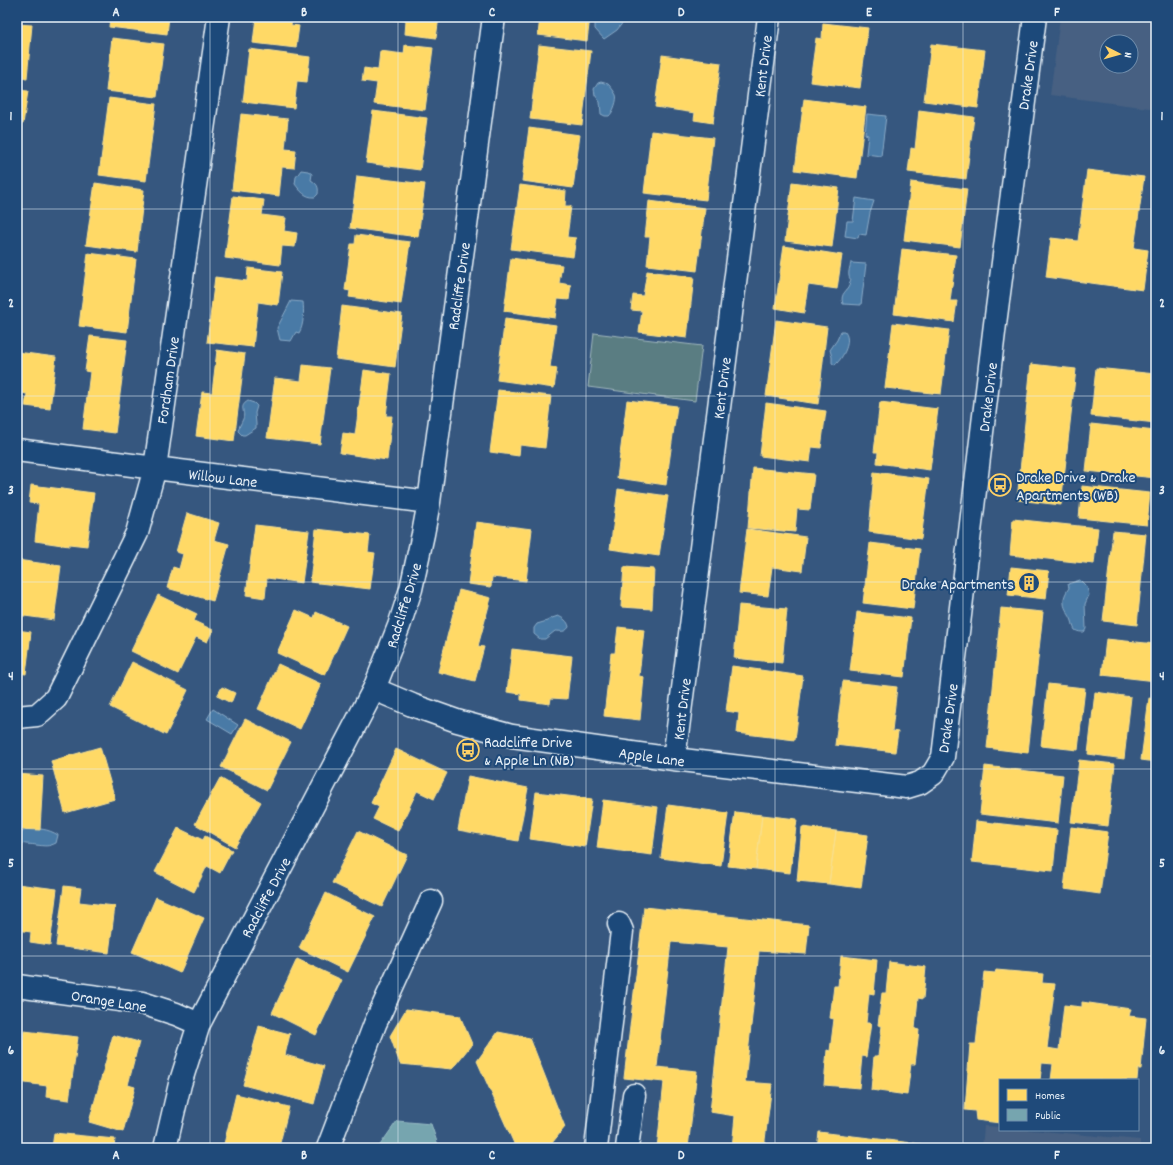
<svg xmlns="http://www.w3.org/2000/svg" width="1173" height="1165" viewBox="0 0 1173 1165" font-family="Dekko,sans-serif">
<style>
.built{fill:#466082;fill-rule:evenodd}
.green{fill:#5a7d82;stroke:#a1b7bd}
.water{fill:#4a7aa6;stroke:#89aac7}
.homes{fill:#ffd966;stroke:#f8e092}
.public{fill:#76a5af;stroke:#98bcc5}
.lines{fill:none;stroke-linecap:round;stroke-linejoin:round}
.minor-casing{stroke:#e8f1f8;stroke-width:25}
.minor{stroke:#1f4a7a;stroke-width:22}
.grid{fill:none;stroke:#e8f1f8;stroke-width:1;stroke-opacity:0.55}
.labels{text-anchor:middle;stroke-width:4;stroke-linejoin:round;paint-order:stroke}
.street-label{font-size:16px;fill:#e8f1f8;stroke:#1f4a7a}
.poi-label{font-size:16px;fill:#e8f1f8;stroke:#1f4a7a;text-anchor:start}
.neatline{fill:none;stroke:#e8f1f8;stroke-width:1.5}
.grid-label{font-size:13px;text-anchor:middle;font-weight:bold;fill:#e8f1f8}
</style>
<rect width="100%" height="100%" fill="#36577f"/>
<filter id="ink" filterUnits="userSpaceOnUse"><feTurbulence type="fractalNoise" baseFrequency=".025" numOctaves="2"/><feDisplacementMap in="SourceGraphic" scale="8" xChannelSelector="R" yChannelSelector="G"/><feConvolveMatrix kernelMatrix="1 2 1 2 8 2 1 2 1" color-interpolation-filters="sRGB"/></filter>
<g filter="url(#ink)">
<path class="built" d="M1060,17h96v92l-106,-14zM1107,42h24v24h-24z
M984,1126l16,1v3h32l108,10v8h-158z"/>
<path class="green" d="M594,333l108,13 -7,55 -107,-14z"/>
<path class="water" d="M605,17h22l-10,13 -13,9 -9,-10v-9z
M601,82l7,2c3,3 6,7 8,11 2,4 -3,18 -7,21h-4l-4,-2 -1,-12 -5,-7 -1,-6 4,-6z
M867,114l19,2 -5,40 -15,-2 2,-19 -3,-1z
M301,170l7,1 4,3 -1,6c6,4 8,6 7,14l-3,3c-9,1 -15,-6 -20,-13l1,-7z
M856,198l18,3 -4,12 -4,22 -7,-1 -1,4 -13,-2 2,-15h6z
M851,263l15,1 -5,41 -18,-1c-4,-12 6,-12 7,-22 2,-6 0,0 -1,-6 -1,-3 1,-10 2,-13z
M291,301l12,1c1,9 1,23 -4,31l-3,-1 -5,9 -11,-1 -3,-12z
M841,331h3c9,9 -1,27 -9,34l-3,-2v-6l-2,-7 7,-10z
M248,401l6,2 3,3 -2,7 1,11v4l-11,7h-3l-4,-4c1,-5 3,-7 5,-12 3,-8 -5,-12 5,-18z
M1080,580l7,7 2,8 -4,9 1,25 -2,3c-3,0 -6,0 -9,-2 -2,-3 -2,-6 -3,-9 -2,-6 -8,-12 -8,-18 -1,-5 2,-11 5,-15l-1,-4z
M558,616c5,2 10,5 11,11 -4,6 -8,4 -14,4l-10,8h-5l-6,-5v-6l3,-4 10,-3 5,-3z
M213,709l25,16 -6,9 -25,-15z
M27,829c12,-1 21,0 31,6l-2,8c-8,4 -11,3 -20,2 -9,-2 -21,2 -14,-13z"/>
<path class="homes" d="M110,17h59l-2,17 -58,-7z
M256,17h36l-1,8 8,1 -3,22 -43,-5z
M387,17h52l-3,21 -31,-4 1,-13 -19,-2z
M540,17h50l-3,24 -49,-6z
M827,17h34v4z
M823,23l45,5 -8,60 -50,-6 6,-44 6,1z
M17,24l15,1 -5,53 -10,-1z
M112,38l52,6 -7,53 -51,-6z
M931,44l54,6 -7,58 -54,-7z
M405,45l28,3 -8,62 -51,-6 3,-21 -15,-2 2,-13 14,2 2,-19 24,3z
M539,45l52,6 -9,74 -52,-6z
M249,49l61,8 -3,25 -10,-1 -3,27 -51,-6z
M662,55l59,8 -8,60 -19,-3 1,-7 -40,-6z
M17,90l11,1 -5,33 -6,-1z
M109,98l47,6 -10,77 -47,-6z
M804,99l62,8 -9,71 -62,-8z
M919,110l55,7 -8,62 -58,-7 3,-24 4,1z
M373,111l54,7 -7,52 -54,-7z
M241,114l47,5 -3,30 11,1 -2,18 -12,-1 -3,29 -47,-6z
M529,128l51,7 -7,53 -51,-7z
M651,131l62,7 -7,62 -62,-7z
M1087,170l57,7 -10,71 14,2 -5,40 -97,-13 5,-39 27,3z
M357,176l68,8 -7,53 -68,-9z
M792,182l47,6 -7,59 -47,-6z
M911,182l56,7 -7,58 -56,-7z
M95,183l49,7 -7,62 -51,-7z
M520,185l46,6 -1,15h6l-4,31 9,1 -3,19 -62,-8z
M233,196l31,4 -2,15 24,3 -2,13 13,2 -2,14 -13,-1 -2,19 -55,-7z
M649,201l56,7 -8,63 -50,-6 3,-28h-5z
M356,235l54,7 -9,62 -52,-7 1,-6 -5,-1 6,-46h4z
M784,246l58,9 -5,34 -29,-4 -4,28 -29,-5z
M902,249l54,6 -6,46h7l-3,21 -60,-8z
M88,253l48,6 -9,73 -48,-6z
M511,258l51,7 -3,18 12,2 -2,15 -11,-1 -3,19 -51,-7z
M248,268l34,4 -4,33 -20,-3 -5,45 -46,-5 8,-65 32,4z
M647,271l47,6 -7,61 -48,-6 3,-21 -11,-1 2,-15 10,1z
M342,306l60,8 -7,53 -59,-8z
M505,318l51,7 -6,42 7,1 -3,20 -57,-8z
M776,320l51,7 -9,77 -52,-8z
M893,323l56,7 -8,64 -56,-6z
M90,336l37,4 -12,93 -32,-4 7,-57 -5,-1z
M217,350l28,4 -11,87 -38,-5 6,-44 10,1z
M17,352l39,5 -6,52 -25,-3 2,-12 -10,-2z
M1031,364l45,5 -15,136 -44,-5z
M303,365l27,3 -10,76 -53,-6 8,-60 26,3z
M1096,368l60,6v49l-65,-7z
M364,370l27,4 -5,42h6l-5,44 -47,-7 3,-20 12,2z
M498,390l53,6 -6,52 -25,-3 -1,11 -29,-4z
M627,400l50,6 -11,79 -49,-7z
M880,402l58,7 -8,61 -53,-7 1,-11h-4z
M766,403l60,8 -5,37 -9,-1 -2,15 -50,-6z
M1091,424l65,7v47l-70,-7z
M753,468l61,6 -4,36 -13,-1 -2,23 -47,-4z
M874,472l55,7 -8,60 -52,-7z
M31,485l63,8 -7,53 -18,-2v2l-34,-5 4,-37 -10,-1z
M1082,486l68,7 -3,32 -68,-7z
M618,489l50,7 -9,60 -49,-7z
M187,513l32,10 -5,17 15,4 -16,57 -46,-13 6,-21 6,2 4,-15 -7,-2z
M1013,519l85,9 -4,36 -84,-9z
M476,522l56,7 -6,52 -34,-4 -1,10 -23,-3z
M255,525l54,6 -7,52 -35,-5 -2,20 -19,-3z
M316,529l54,6 -2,17 7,1 -5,36 -60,-7z
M747,529l59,8 -4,34 -30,-4 -4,29 -29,-3z
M1113,531l33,3 -9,91 -34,-4z
M870,543l50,6 -7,60 -50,-6z
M17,560l44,6 -7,54 -37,-5z
M624,567l30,2 -2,40 -31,-2z
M1011,567l38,4 -3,28 -38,-4z
M459,590l32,8 -13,48 6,1 -9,34 -37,-9z
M158,595l39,19 -3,7 19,9 -6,12 -11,-5 -18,37 -47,-23z
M1156,600v26l-3,-1z
M739,605l48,4 -5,54 -48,-5z
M1001,608l42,4 -15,141 -41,-5z
M296,610l18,8 2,-6 31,14 -22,49 -48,-22z
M857,612l54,6 -7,59 -54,-6z
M618,627l26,3 -5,46 5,1 -4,43 -36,-4 7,-63h4z
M17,630l14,2 -5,42 -9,-1z
M1106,639l50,5v37l-54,-6z
M512,649l60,7 -5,43 -16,-1 -1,6 -29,-4v-6l-14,-2z
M132,662l56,28 -22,45 -56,-28z
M278,664l43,20 -21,45 -42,-20z
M732,666l71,10 -8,64 -58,-7 2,-20 -13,-2z
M843,681l54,6 -5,44 6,1 -3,20 -60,-7z
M1048,684l37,4 -7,62 -37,-4z
M222,687l13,6 -4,10 -14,-7z
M1095,692l36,5 -7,62 -36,-5z
M1149,698l7,1v63l-15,-2z
M245,719l46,23 -24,48 -46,-23z
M100,747l15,52 -50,14 -14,-52z
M396,749l51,24 -13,26 -17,-8 -19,40 -25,-12 6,-12 -8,-4z
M1079,760l36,4 -7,62 -37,-4z
M985,766l78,9 -5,48 -78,-9z
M17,774l26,2 -3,54 -23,-1z
M468,776l60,12 -10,53 -60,-11z
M220,778l41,24 -26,45 -40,-23z
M536,792l56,7 -7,48 -55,-8z
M603,800l55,7 -6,48 -55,-7z
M668,805l60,8 -7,53 -60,-8z
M735,812l27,3 -6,54 -28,-3z
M762,815l35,4 -7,54 -34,-4z
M976,821l81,9 -4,41 -81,-9z
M802,827l34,4 -7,53 -32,-3z
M1071,827l37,5 -8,62 -36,-5z
M178,828l25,12 2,-4 27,14 -12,23 -13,-7 -13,26 -39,-20z
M358,831l49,24 -25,52 -50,-24z
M836,831l32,4 -7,53 -32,-4z
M17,884l40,5 -7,56 -20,-3 1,-10 -14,-2z
M64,886l17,2 -2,14 36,4 -6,47 -53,-7z
M326,893l49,24 -27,55 -49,-24z
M156,897l48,21 -24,55 -48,-21z
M644,907l165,18 -3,29 -47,-3 -14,131 27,2 -8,64h-32l3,-32 -25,-4 18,-165 -57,-5 -14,125 40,4 -9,77h-31l7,-66 -40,-4z
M841,956l36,4 -3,34 -5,-1 -3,30h5l-5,34 -4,-1 -3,32 -35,-3 3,-35 3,1 4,-32 -4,-1 4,-32h4z
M297,959l45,21 -26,55 -44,-22z
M889,962l37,5 -3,32 -5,-1 -3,31 4,1 -4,34h-4l-4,31 -36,-5 3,-34h4l4,-30 -4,-1 4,-32h4z
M996,970l47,4 -1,9 13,1 -8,64 12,2 5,-45 18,2v-5l49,7 -2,7 17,2 -5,51h-3l-1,11h-86l2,-16 -11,-1 -2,17h-40v43l-24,-3 -1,-9 -10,-1 5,-66h6l8,-72 11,1z
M406,1009l54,7 12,28 -20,25 -52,-5 -10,-28z
M259,1026l31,8 -5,21 39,11 -10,38 -71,-19z
M24,1031l54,6 -9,63 -23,-3 1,-11 -29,-4z
M498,1032l32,6 35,89 -17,21h-32l-39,-87z
M113,1035l26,7 -11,43 7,2 -12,45 -34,-10z
M236,1094l53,13 -10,40 2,1h-58z
M819,1132l102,12 -1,4h-103z
M54,1133l61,6 -1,9h-62z"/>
<path class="public" d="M397,1121l34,3 8,24h-61z"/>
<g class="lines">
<g class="minor-casing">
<path id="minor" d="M17,450l138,18 274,34
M374,689l38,16 45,16 55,15 162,23 233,28 13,-4 13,-9 10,-17 52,-433 40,-307
M17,717l20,-2 19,-17 81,-165 18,-65 64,-451
M674,759l95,-742
M17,986l125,17 34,11 23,10
M165,1148l15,-64 19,-60 175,-335 25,-63 12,-37 12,-55 6,-32 65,-485
M328,1148l47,-124 56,-123
M596,1148l26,-217 -3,-7
M627,1148l7,-53"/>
</g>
<use href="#minor" class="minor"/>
</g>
</g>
<path class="grid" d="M210,17v1131M398,17v1131M586,17v1131M775,17v1131M963,17v1131M17,209h1139M17,396h1139M17,582h1139M17,769h1139M17,956h1139"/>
<defs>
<g id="bus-ring" transform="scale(1.15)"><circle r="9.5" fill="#1f4a7a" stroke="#ffd166" stroke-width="1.5"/><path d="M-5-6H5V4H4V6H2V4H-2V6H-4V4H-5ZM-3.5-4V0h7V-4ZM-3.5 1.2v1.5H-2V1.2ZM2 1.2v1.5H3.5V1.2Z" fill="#ffd166"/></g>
<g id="building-ring" transform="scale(1.15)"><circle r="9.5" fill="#1f4a7a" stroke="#ffd166" stroke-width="1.5"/><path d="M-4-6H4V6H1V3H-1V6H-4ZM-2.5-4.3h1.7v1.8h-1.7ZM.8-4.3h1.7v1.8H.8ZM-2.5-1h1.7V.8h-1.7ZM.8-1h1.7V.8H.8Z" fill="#ffd166"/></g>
</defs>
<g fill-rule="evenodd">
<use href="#bus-ring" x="1000" y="485"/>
<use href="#building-ring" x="1029" y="583"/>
<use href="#bus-ring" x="468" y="750"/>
</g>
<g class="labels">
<g class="street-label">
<text transform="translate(762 66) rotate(-83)" y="6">Kent Drive</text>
<text transform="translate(1027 75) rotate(-82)" y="6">Drake Drive</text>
<text transform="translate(458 286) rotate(-82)" y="6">Radcliffe Drive</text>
<text transform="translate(167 380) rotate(-82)" y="6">Fordham Drive</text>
<text transform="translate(721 388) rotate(-83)" y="6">Kent Drive</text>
<text transform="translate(987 397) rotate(-83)" y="6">Drake Drive</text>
<text transform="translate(223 477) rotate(7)" y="6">Willow Lane</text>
<text transform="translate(403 605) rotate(-73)" y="6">Radcliffe Drive</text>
<text transform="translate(681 709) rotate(-83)" y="6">Kent Drive</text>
<text transform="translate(947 718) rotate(-82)" y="6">Drake Drive</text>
<text transform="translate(652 756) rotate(8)" y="6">Apple Lane</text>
<text transform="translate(265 897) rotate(-62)" y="6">Radcliffe Drive</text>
<text transform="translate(109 1000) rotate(9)" y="6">Orange Lane</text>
</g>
<g class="poi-label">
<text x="1016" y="482">Drake Drive &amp; Drake<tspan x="1016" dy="18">Apartments (WB)</tspan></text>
<text x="1014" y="589" text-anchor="end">Drake Apartments</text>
<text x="484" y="747">Radcliffe Drive<tspan x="484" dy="18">&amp; Apple Ln (NB)</tspan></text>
</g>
</g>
<rect width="1173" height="1165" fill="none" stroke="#1f4a7a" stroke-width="44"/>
<rect x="999" y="1079" width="140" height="52" fill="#1f4a7a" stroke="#6f8dac"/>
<rect x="1007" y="1089" width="20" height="12" fill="#ffd966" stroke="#6f8dac"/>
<text x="1035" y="1099" font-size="12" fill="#e8f1f8">Homes</text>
<rect x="1007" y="1109" width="20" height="12" fill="#76a5af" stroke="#6f8dac"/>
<text x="1035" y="1119" font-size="12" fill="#e8f1f8">Public</text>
<g transform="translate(1119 54) rotate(96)"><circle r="19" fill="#1f4a7a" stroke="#6f8dac"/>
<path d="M0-3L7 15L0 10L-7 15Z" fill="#ffd166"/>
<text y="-6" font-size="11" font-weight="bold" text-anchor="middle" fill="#e8f1f8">N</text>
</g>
<rect x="22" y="22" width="1129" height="1121" class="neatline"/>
<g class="grid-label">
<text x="116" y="16">A</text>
<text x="304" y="16">B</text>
<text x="492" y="16">C</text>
<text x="681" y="16">D</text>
<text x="869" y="16">E</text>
<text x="1057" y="16">F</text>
<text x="11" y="120">1</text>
<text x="1162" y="120">1</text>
<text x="11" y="307">2</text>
<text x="1162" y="307">2</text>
<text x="11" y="494">3</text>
<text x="1162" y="494">3</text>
<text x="11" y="680">4</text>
<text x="1162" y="680">4</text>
<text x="11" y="867">5</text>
<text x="1162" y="867">5</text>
<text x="11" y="1054">6</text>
<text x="1162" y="1054">6</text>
<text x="116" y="1159">A</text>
<text x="304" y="1159">B</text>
<text x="492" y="1159">C</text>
<text x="681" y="1159">D</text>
<text x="869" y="1159">E</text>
<text x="1057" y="1159">F</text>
</g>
</svg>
